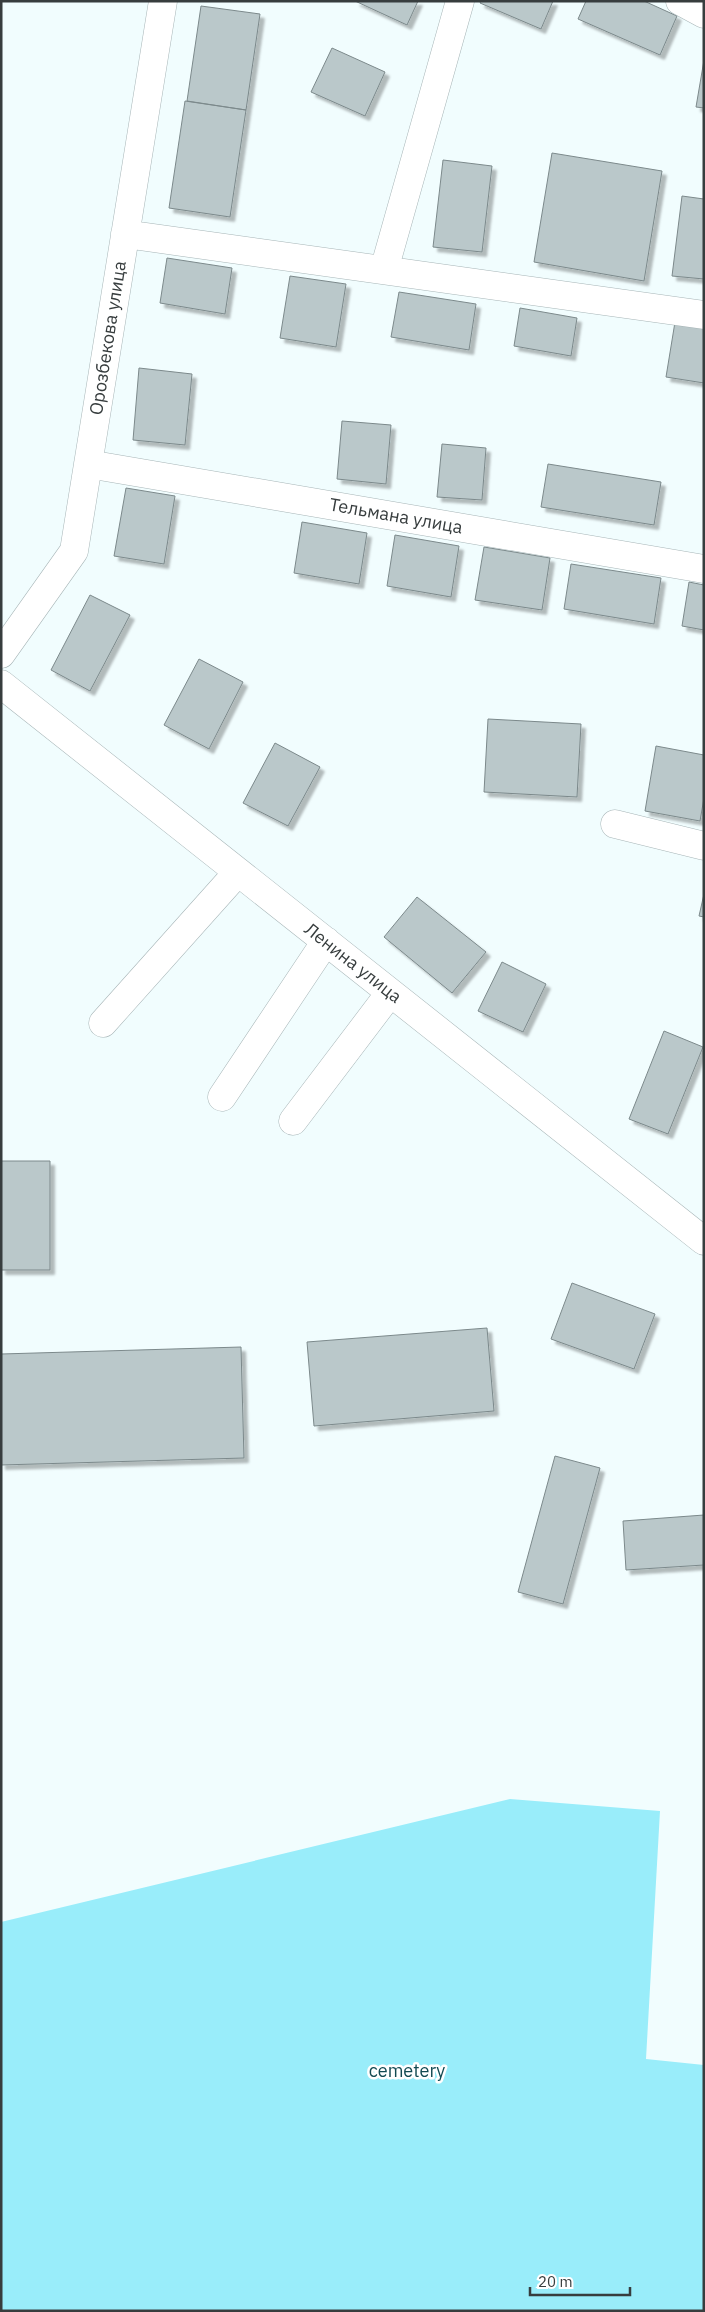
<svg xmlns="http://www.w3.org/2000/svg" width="705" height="2312" viewBox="0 0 705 2312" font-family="'IBM Plex Sans',sans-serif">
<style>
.green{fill:#99edfa}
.building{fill:#bac8ca;stroke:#7c898b;filter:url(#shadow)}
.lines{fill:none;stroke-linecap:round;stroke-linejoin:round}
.minor-casing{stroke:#a7b5b7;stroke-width:29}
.minor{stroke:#fff;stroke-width:28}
.labels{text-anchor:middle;stroke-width:5;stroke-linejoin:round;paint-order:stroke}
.street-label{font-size:18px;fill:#373d3e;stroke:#fff}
.park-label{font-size:18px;fill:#124a52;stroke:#fff}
</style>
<defs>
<filter id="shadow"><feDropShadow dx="4.5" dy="4.5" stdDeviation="1" flood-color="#0004"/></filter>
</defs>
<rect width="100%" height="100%" fill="#f1fdfe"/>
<path class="green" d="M510,1799l150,12 -14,248 58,6v246h-703v-389z"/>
<path class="building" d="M355,1h63l-11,24z
M481,1h72l-12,28 -61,-26z
M586,1h58l33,15 -17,39 -82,-36z
M201,6l59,8 -14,96 -59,-9z
M332,48l53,24 -20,44 -54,-24z
M704,60v48l-8,-1z
M185,101l61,9 -16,107 -61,-9z
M552,153l110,18 -18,110 -110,-19z
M443,160l49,6 -10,86 -49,-5z
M682,196l22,3v80l-32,-3z
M167,258l65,10 -7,46 -65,-11z
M290,276l56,8 -10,63 -56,-9z
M399,292l77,12 -7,46 -78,-13z
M520,308l57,10 -6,38 -57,-10z
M675,322l29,5v56l-38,-6z
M139,368l53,6 -7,71 -52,-5z
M342,421l49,4 -5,59 -49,-5z
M442,444l44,4 -4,52 -45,-3z
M548,464l113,18 -7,43 -113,-18z
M126,488l49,8 -11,68 -50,-8z
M302,522l65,11 -8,51 -65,-11z
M395,535l64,11 -8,51 -64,-11z
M484,547l66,11 -8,52 -67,-10z
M571,564l90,14 -7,46 -90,-15z
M689,582l15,3v45l-22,-4z
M90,595l40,20 -40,76 -39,-21z
M199,659l44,23 -34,67 -45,-24z
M488,719l93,5 -4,73 -93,-5z
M275,743l45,24 -32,59 -45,-23z
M656,746l48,9v43l-4,23 -55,-10z
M704,894v23l-5,-1z
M417,897l69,55 -34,41 -68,-56z
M502,962l44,22 -23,48 -45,-21z
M664,1031l39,16 -35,87 -39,-15z
M1,1161h49v109h-49z
M572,1283l83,31 -21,55 -83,-30z
M487,1328l7,83 -180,15 -7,-84z
M241,1347l3,111 -243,7v-111z
M555,1456l45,12 -37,136 -45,-12z
M704,1515v50l-78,5 -3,-49z"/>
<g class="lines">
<g class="minor-casing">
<path id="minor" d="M680,1l24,13
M125,234l579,81
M384,270l76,-269
M88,464l616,105
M1,654l73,-103 89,-550
M1,684l703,557
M615,824l89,22
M103,1023l135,-151
M222,1097l104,-156
M293,1121l97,-128"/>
</g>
<use href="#minor" class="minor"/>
</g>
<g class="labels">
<g class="street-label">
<text transform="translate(108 338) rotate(-81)" y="6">Орозбекова улица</text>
<text transform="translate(396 516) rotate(10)" y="6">Тельмана улица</text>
<text transform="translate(353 963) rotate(38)" y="6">Ленина улица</text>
</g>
<g class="park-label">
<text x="407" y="2077">cemetery</text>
</g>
</g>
<rect width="705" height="2312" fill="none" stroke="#373d3e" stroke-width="5"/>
<path d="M530 2287v8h100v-8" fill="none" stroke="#373d3e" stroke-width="2.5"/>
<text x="538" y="2287" font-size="15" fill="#373d3e" stroke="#ffffff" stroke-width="4" paint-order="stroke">20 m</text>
</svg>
